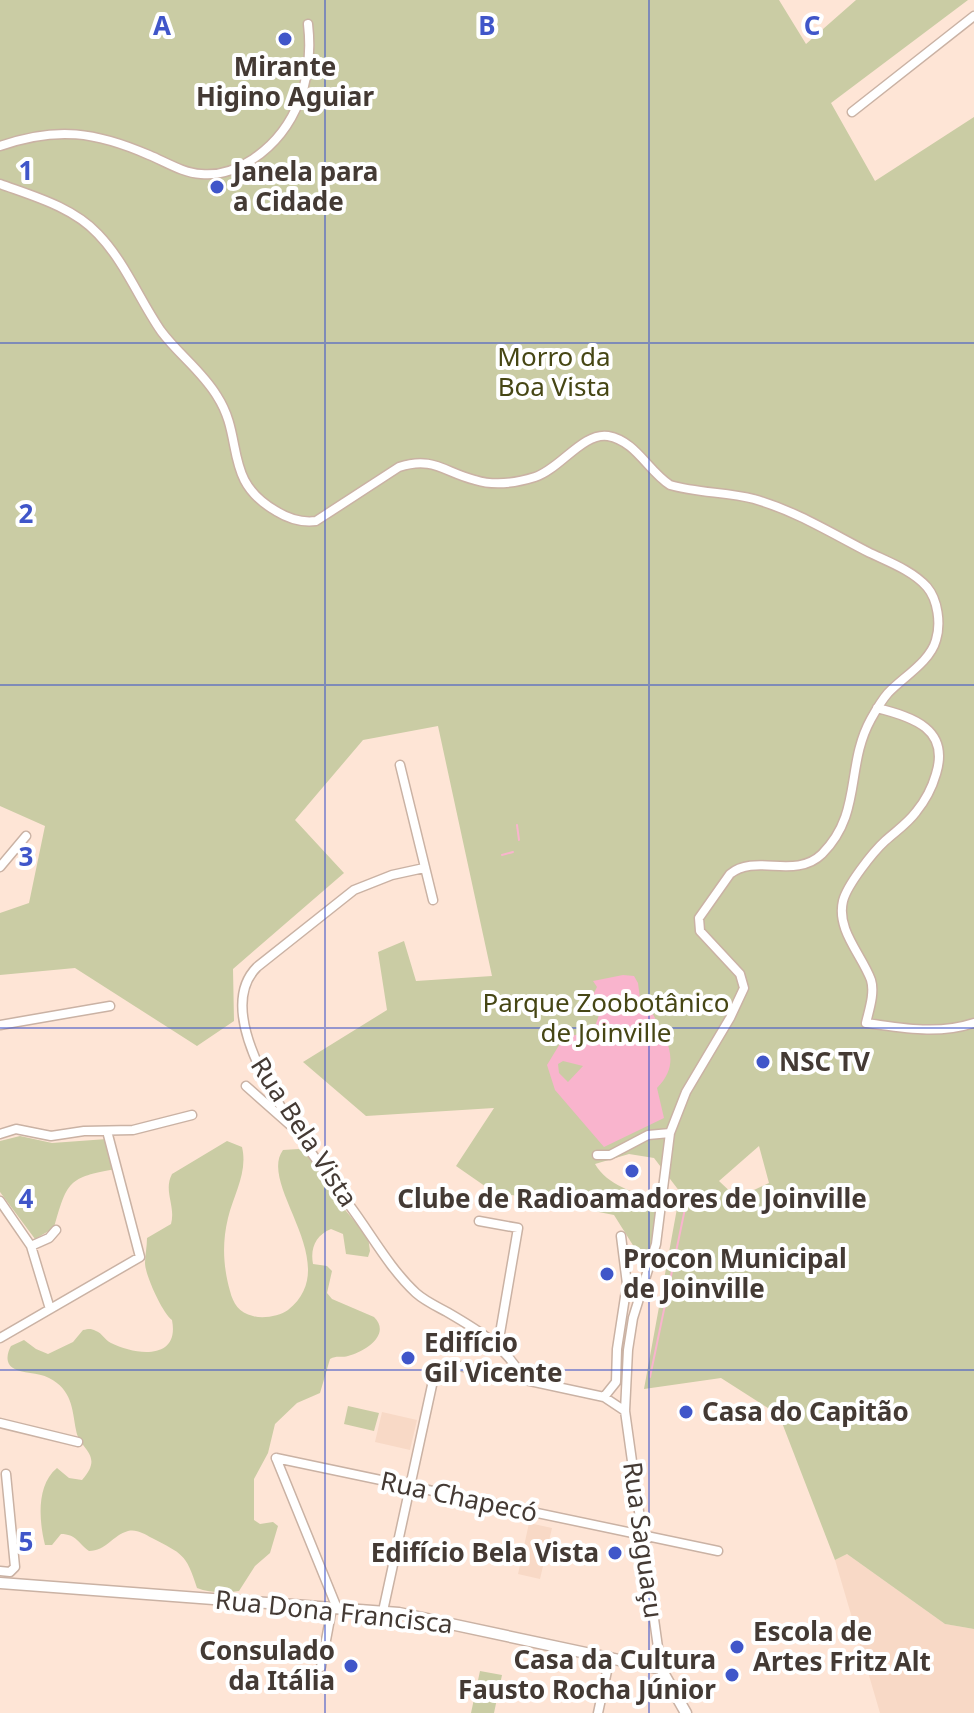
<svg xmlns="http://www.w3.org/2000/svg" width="974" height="1713" viewBox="0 0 974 1713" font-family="'Noto Sans',sans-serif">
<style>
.built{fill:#f8d9c6}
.green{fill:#cacca4;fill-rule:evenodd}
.water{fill:#f9b4cd;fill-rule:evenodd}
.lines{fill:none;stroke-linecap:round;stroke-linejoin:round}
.stream{stroke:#f9b4cd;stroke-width:2}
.minor-casing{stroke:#cab2a4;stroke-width:11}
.major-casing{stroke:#cab2a4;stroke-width:13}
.minor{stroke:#fff;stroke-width:8}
.major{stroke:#fff;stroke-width:10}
.grid{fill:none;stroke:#4056c9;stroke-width:2;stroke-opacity:0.55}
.poi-dot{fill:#4056c9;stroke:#fff;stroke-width:3}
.labels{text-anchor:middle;stroke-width:8;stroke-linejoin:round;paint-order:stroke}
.poi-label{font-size:26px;font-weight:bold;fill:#443a34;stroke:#fff;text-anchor:start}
.park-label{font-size:26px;fill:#464614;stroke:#fff}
.street-label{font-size:26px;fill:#443a34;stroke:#fff}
.grid-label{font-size:26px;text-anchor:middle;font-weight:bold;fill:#4056c9;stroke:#fff;stroke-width:8;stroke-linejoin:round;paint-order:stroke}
</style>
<rect width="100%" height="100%" fill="#fee5d6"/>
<path class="built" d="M382,1412l35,8 -7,30 -35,-8z
M529,1523l23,5 -12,51 -22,-5z
M847,1554l98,70 29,5v84h-94l-45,-153z"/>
<path class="green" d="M0,0h779l27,44 50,-44h112l-137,103 44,78 99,-64v1512l-29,-5 -98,-70 -12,6 -56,-145 -58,-37 -77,11 36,-197 -26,-34 -25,-4 -34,10c13,22 38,27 61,37l-3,39 -7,26 -32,-51 -122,-24 -36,-25 38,-58 -128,8 -63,-54 84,-52 -9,-58 26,-11 12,40 76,-5 -54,-250 -75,14 -68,80 49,53 -111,96 1,52 -37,25 -122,-78 -75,7v-62l29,-10 16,-77 -45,-20zM759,1146l10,37 -32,15 -18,-17z
M20,1136l32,7 55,-4 9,30c-48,8 -49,13 -62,59l-19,11 -35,-47v-51z
M227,1141l15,6c6,25 -8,47 -14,71 -6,25 -5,48 2,73 3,12 9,22 23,25 10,3 27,0 35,-6 58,-46 -31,-125 -5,-160l16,-1 14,12 28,44 27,32 2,14 -2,6 -22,-3 -3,-20 -12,-5c-15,6 -21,19 -18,35l14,2 5,5 -5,22 5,6 42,18c18,18 -10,35 -26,39 -8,2 -11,-1 -18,3l-10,34 -23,10 -22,21 -7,29 -14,26v41l6,4 13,-2 5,4 -8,27 -15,13 -16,25c-13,2 -30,2 -42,-3 -11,-35 -15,-34 -45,-50 -8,-4 -15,-9 -24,-7 -15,4 -22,20 -39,20 -11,-8 -13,-17 -28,-17l-9,11h-7c-6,-24 -9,-60 12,-77l12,10 13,2c23,-26 -3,-30 -6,-50 -4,-22 -4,-40 -27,-52 -11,-6 -27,-4 -36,-10 -8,-5 -6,-15 -2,-22l13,-6 12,9 12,5 25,-12 10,-12c6,-1 7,-2 13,1 6,2 9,9 15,12 24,12 69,18 61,-23 -9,-6 -27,-45 -27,-57 0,-8 2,-16 2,-25l24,-14c5,-18 -8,-33 1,-50z
M348,1406l31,7 -5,18 -30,-7z
M480,1671l22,4 -8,38h-23z"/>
<path class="water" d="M623,975l11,1 4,7 3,23 9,3c16,29 33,53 7,79l7,30 -60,29 -49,-57 -8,-25 17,-28 29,-5 6,-17 -2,-19 -4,-1 4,-8 -4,-6zM563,1061l20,5 -15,16 -9,-9 -1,-9z"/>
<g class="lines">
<path class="stream" d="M517,825l2,15
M502,855l11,-3
M650,1377l37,-178"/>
<g class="minor-casing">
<path id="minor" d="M852,112l122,-96
M0,146c57,-20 96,-14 149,9 17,7 34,18 52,19 19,2 37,-5 52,-15 45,-30 61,-83 55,-135
M0,184c33,12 73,23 98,50 27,28 41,65 63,97 17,23 41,40 56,65 28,43 5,84 59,115 13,8 25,12 40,10l83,-54c34,-11 45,5 76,13 19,6 41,3 60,-3 25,-8 48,-45 73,-41 28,5 40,35 62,49 27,8 57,7 84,14 42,12 77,34 116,54 19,9 43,18 57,34 11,13 14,37 9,53 -6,22 -33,37 -48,53 -7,8 -12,17 -17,26 -26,47 -8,94 -49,135 -27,26 -66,-1 -92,20l-31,44 1,13 40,43 4,14 -14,30 -44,74 -16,41 -14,111 -23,74 -5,32 -3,61 36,258
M877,708c36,9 73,21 59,66 -4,14 -11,27 -20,38 -9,12 -20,19 -31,29 -12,11 -38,44 -42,60 -7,29 19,54 28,79 4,13 -2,30 -5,43 38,5 71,12 108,0
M400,765l33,135
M0,867l26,-31
M424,868l-32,7 -38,15 -97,77c-55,55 60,191 93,239 21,28 40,63 66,87 9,8 20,13 31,19 31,18 60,35 76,67
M0,1025l110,-19
M246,1086l44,39
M0,1134l16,-5 35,7 33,-5 49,-1 59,-15
M597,1155h13l38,-20 22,-2
M0,1201l31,45 19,63
M479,1221l39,7 -20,117
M31,1246l18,-8 7,-8
M0,1338l140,-81 -33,-126
M604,1397l12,-15 1,-33 10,-65 -6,-48
M0,1423l78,19
M276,1458l442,93
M276,1458l61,150
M0,1571l10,1 5,-5 -9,-93
M383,1611l51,-235 6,-10 10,-2 154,33 21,14
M321,1667l11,-59
M598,1713l12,-56"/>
</g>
<g class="major-casing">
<path id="major" d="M0,1583l399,30 262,56 25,44"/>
</g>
<use href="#minor" class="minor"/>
<use href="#major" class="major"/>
</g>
<path class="grid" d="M325,0v1713M649,0v1713M0,343h974M0,685h974M0,1028h974M0,1370h974"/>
<g class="poi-dot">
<circle cx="285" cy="39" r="8"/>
<circle cx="217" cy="187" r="8"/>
<circle cx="763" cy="1062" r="8"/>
<circle cx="632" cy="1171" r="8"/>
<circle cx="607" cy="1274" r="8"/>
<circle cx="408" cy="1358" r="8"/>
<circle cx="686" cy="1412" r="8"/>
<circle cx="615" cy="1553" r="8"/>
<circle cx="737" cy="1647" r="8"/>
<circle cx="351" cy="1666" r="8"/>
<circle cx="732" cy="1675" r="8"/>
</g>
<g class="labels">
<g class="poi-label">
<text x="285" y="76" text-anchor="middle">Mirante<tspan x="285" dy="30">Higino Aguiar</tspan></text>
<text x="233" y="181">Janela para<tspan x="233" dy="30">a Cidade</tspan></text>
<text x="779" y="1071">NSC TV</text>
<text x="632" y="1208" text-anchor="middle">Clube de Radioamadores de Joinville</text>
<text x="623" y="1268">Procon Municipal<tspan x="623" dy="30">de Joinville</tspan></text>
<text x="424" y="1352">Edifício<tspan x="424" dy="30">Gil Vicente</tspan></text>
<text x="702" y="1421">Casa do Capitão</text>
<text x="599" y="1562" text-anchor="end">Edifício Bela Vista</text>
<text x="753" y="1641">Escola de<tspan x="753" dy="30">Artes Fritz Alt</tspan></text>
<text x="335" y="1660" text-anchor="end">Consulado<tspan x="335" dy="30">da Itália</tspan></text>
<text x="716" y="1669" text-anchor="end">Casa da Cultura<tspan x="716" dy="30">Fausto Rocha Júnior</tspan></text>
</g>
<g class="park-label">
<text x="554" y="366">Morro da<tspan x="554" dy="30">Boa Vista</tspan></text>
<text x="606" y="1012">Parque Zoobotânico<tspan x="606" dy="30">de Joinville</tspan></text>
</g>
<g class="street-label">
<text transform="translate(304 1132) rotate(57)" y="9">Rua Bela Vista</text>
<text transform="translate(459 1497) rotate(12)" y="9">Rua Chapecó</text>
<text transform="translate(643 1540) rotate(82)" y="9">Rua Saguaçu</text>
<text transform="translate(334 1612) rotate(6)" y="9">Rua Dona Francisca</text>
</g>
</g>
<g class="grid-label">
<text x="162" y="35">A</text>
<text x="487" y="35">B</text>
<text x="812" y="35">C</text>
<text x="26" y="180">1</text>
<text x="26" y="523">2</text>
<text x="26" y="866">3</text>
<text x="26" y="1208">4</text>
<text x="26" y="1551">5</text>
</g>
</svg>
